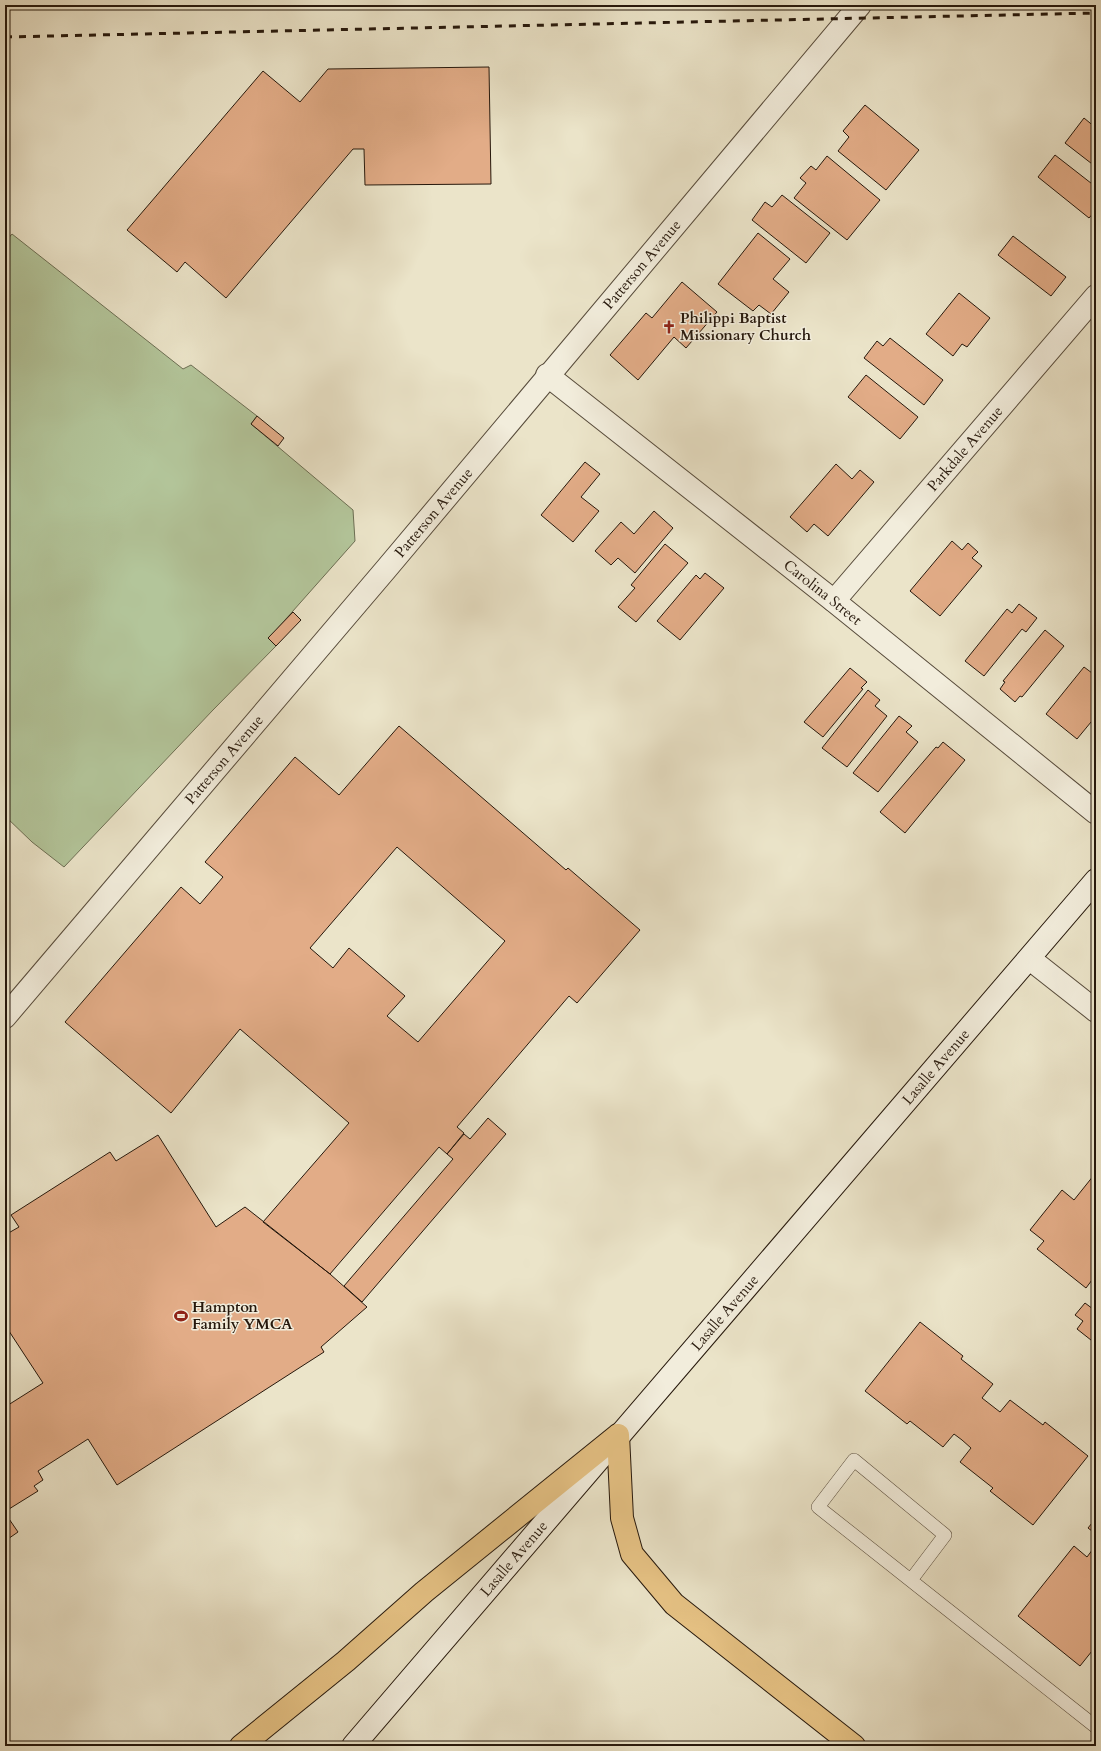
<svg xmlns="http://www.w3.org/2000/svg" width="1101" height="1751" viewBox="0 0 1101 1751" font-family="Cardo,serif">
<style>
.green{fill:#b3c59a;stroke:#6c6e53}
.building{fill:#e2ac87;stroke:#26180c;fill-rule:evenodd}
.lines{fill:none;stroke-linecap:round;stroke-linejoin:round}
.service-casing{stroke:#574b3b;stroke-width:14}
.minor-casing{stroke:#574b3b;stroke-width:24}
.secondary-casing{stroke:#26180c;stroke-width:24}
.motorway-casing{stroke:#26180c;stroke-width:24}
.service{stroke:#f2eddc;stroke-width:13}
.minor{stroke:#f2eddc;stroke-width:22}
.secondary{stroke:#f2eddc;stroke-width:22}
.motorway{stroke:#e6c284;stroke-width:22}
.rail{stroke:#26180c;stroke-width:3;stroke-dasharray:7 7;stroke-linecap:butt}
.labels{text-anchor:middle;stroke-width:3;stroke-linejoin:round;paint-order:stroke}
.street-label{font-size:15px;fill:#26180c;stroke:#f2eddc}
.poi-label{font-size:15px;font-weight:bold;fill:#26180c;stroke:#f2eddc;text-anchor:start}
</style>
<rect width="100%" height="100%" fill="#ebe4c9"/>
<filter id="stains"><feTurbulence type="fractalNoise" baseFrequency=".005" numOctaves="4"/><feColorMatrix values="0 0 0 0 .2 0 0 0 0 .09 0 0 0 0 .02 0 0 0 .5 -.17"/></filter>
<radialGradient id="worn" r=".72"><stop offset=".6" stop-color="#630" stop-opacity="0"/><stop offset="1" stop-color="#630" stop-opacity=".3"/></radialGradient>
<path class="green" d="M12,234l171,135 8,-4 66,51 -6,8 102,86 2,31 -86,97 7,8 -63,64 -149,157 -32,-25 -27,-26v-574z"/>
<path class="building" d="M489,67l2,117 -126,1 -1,-36h-11l-127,149 -41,-36 -8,10 -50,-42 136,-159 37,31 28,-33z
M865,105l54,45 -33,40 -48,-39 11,-14 -6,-6z
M1084,118l12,10v39l-31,-24z
M1055,155l41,32v23l-7,8 -51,-41z
M827,156l53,44 -33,40 -53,-42 12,-15 -6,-5 11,-12 5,4z
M782,195l48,38 -24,30 -54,-43 13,-18 7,5z
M758,233l32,26 -17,20 16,13 -18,22 -12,-9 -6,6 -35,-27z
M1013,236l53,41 -15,19 -53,-41z
M682,282l35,30 -31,36 -12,-11 -36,43 -28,-25 36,-42 6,5z
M959,293l31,25 -23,29 -5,-3 -9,12 -27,-22z
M890,338l53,42 -19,25 -60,-47 13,-17 6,5z
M866,375l52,42 -18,22 -52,-42z
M257,416l27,22 -6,8 -27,-22z
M585,462l15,12 -19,23 18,14 -26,31 -32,-27z
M836,464l16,15 8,-9 14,12 -46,54 -14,-12 -7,8 -17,-15z
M654,511l19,17 -38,45 -17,-15 -7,7 -16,-14 26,-29 13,12z
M952,541l10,9 6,-7 10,9 -6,6 10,8 -42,50 -30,-25z
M665,544l23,19 -52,59 -18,-15 17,-19 -4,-3z
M705,573l19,15 -44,52 -23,-19 39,-46 4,4z
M1019,604l18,14 -11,14 -4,-3 -38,47 -19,-15 42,-52 5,4z
M293,612l8,8 -25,26 -8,-8z
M1045,630l19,16 -42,51 -2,-1 -5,6 -15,-13 5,-7 -2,-1z
M1084,667l12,9v40l-19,23 -31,-25z
M850,668l17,14 -6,6 2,1 -40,48 -19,-15z
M868,690l12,10 -5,6 12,10 -40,51 -25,-19z
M899,716l13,10 -6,6 12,10 -40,50 -25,-19z
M399,726l167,144 2,-2 72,62 -63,73 -8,-7 -112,131 7,6 -17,21 -8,-7 -109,127 -67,-52 86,-99 -109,-94 -69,84 -106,-91 116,-135 19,17 23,-27 -18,-15 90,-105 44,38zM397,847l108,94 -87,101 -31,-26 18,-20 -56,-48 -16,20 -23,-20z
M943,742l22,18 -60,73 -25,-21 56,-65 2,1z
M488,1118l18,16 -144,168 -18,-16 109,-127 -6,-5 17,-20 6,5z
M158,1135l58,92 29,-20 85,67 37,33 -46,40 3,5 -207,133 -29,-46 -50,32 5,9 -9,6 4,5 -29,18 -4,-5v-97l38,-24 -38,-58v-90l14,-8 -8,-12 99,-63 6,9z
M1094,1175l2,1v101l-1,-1 -9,12 -49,-39 7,-8 -14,-11 32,-40 12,10z
M1085,1303l8,6 3,-3v38l-19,-15 6,-8 -8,-6z
M920,1322l43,34 -2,3 32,25 -11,14 18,14 10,-12 33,25 2,-3 43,34 -55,69 -43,-34 3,-3 -33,-26 11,-14 -9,-8 -8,-6 -11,13 -33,-26 -3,3 -42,-33z
M5,1513l13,19 -13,9z
M1096,1518v16l-8,-6z
M1096,1545v101l-16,20 -62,-50 56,-70 13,11z"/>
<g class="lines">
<g class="service-casing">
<path id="service" d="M911,1580l34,-45 -91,-75 -36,47 278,220"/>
</g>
<g class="minor-casing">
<g id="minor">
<path id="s1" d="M547,375l287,226 262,212"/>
<path id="s2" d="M834,601l262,-305"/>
<path d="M1030,959l66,52"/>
<path id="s3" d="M5,1017l382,-449 473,-563"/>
</g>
</g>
<g class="secondary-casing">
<g id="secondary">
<path id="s4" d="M353,1746l743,-866"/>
</g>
</g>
<g class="motorway-casing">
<path id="motorway" d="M618,1435l4,83 10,36 42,50 180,142
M241,1746l105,-85 78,-69 194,-157"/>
</g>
<use href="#service" class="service"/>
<use href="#minor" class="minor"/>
<use href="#secondary" class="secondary"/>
<use href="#motorway" class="motorway"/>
<path class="rail" d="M5,37l1091,-24"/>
</g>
<defs>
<g id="church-bare" transform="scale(1.08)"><path d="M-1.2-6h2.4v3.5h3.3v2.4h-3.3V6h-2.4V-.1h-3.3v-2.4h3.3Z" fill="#8f2418" stroke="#f2eddc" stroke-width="2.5" paint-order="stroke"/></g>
<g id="stadium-bare" transform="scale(1.08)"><path d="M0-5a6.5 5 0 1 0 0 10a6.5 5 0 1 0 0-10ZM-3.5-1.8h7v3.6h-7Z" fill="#8f2418" stroke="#f2eddc" stroke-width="2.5" paint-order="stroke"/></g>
</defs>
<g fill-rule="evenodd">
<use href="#church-bare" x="669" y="327"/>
<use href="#stadium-bare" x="181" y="1316"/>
</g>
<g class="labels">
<g class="street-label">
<text dy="5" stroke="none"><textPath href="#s3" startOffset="986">Patterson Avenue</textPath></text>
<text dy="5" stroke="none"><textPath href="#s2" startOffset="201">Parkdale Avenue</textPath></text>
<text dy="5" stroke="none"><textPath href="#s3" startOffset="662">Patterson Avenue</textPath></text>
<text dy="5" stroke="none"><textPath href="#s1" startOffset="351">Carolina Street</textPath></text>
<text dy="5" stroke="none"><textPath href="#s3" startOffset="338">Patterson Avenue</textPath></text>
<text dy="5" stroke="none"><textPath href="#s4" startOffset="895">Lasalle Avenue</textPath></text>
<text dy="5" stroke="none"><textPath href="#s4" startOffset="571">Lasalle Avenue</textPath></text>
<text dy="5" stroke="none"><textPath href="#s4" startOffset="247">Lasalle Avenue</textPath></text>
</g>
<g class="poi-label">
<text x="680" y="323">Philippi Baptist<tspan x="680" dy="17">Missionary Church</tspan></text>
<text x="192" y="1312">Hampton<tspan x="192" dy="17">Family YMCA</tspan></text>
</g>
</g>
<rect width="1101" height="1751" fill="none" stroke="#ebe4c9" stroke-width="20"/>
<rect x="6" y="6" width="1089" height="1739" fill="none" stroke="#26180c" stroke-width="2"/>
<rect x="10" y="10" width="1081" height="1731" fill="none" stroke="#26180c"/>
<rect width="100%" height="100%" filter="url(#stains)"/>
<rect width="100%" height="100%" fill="url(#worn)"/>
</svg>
